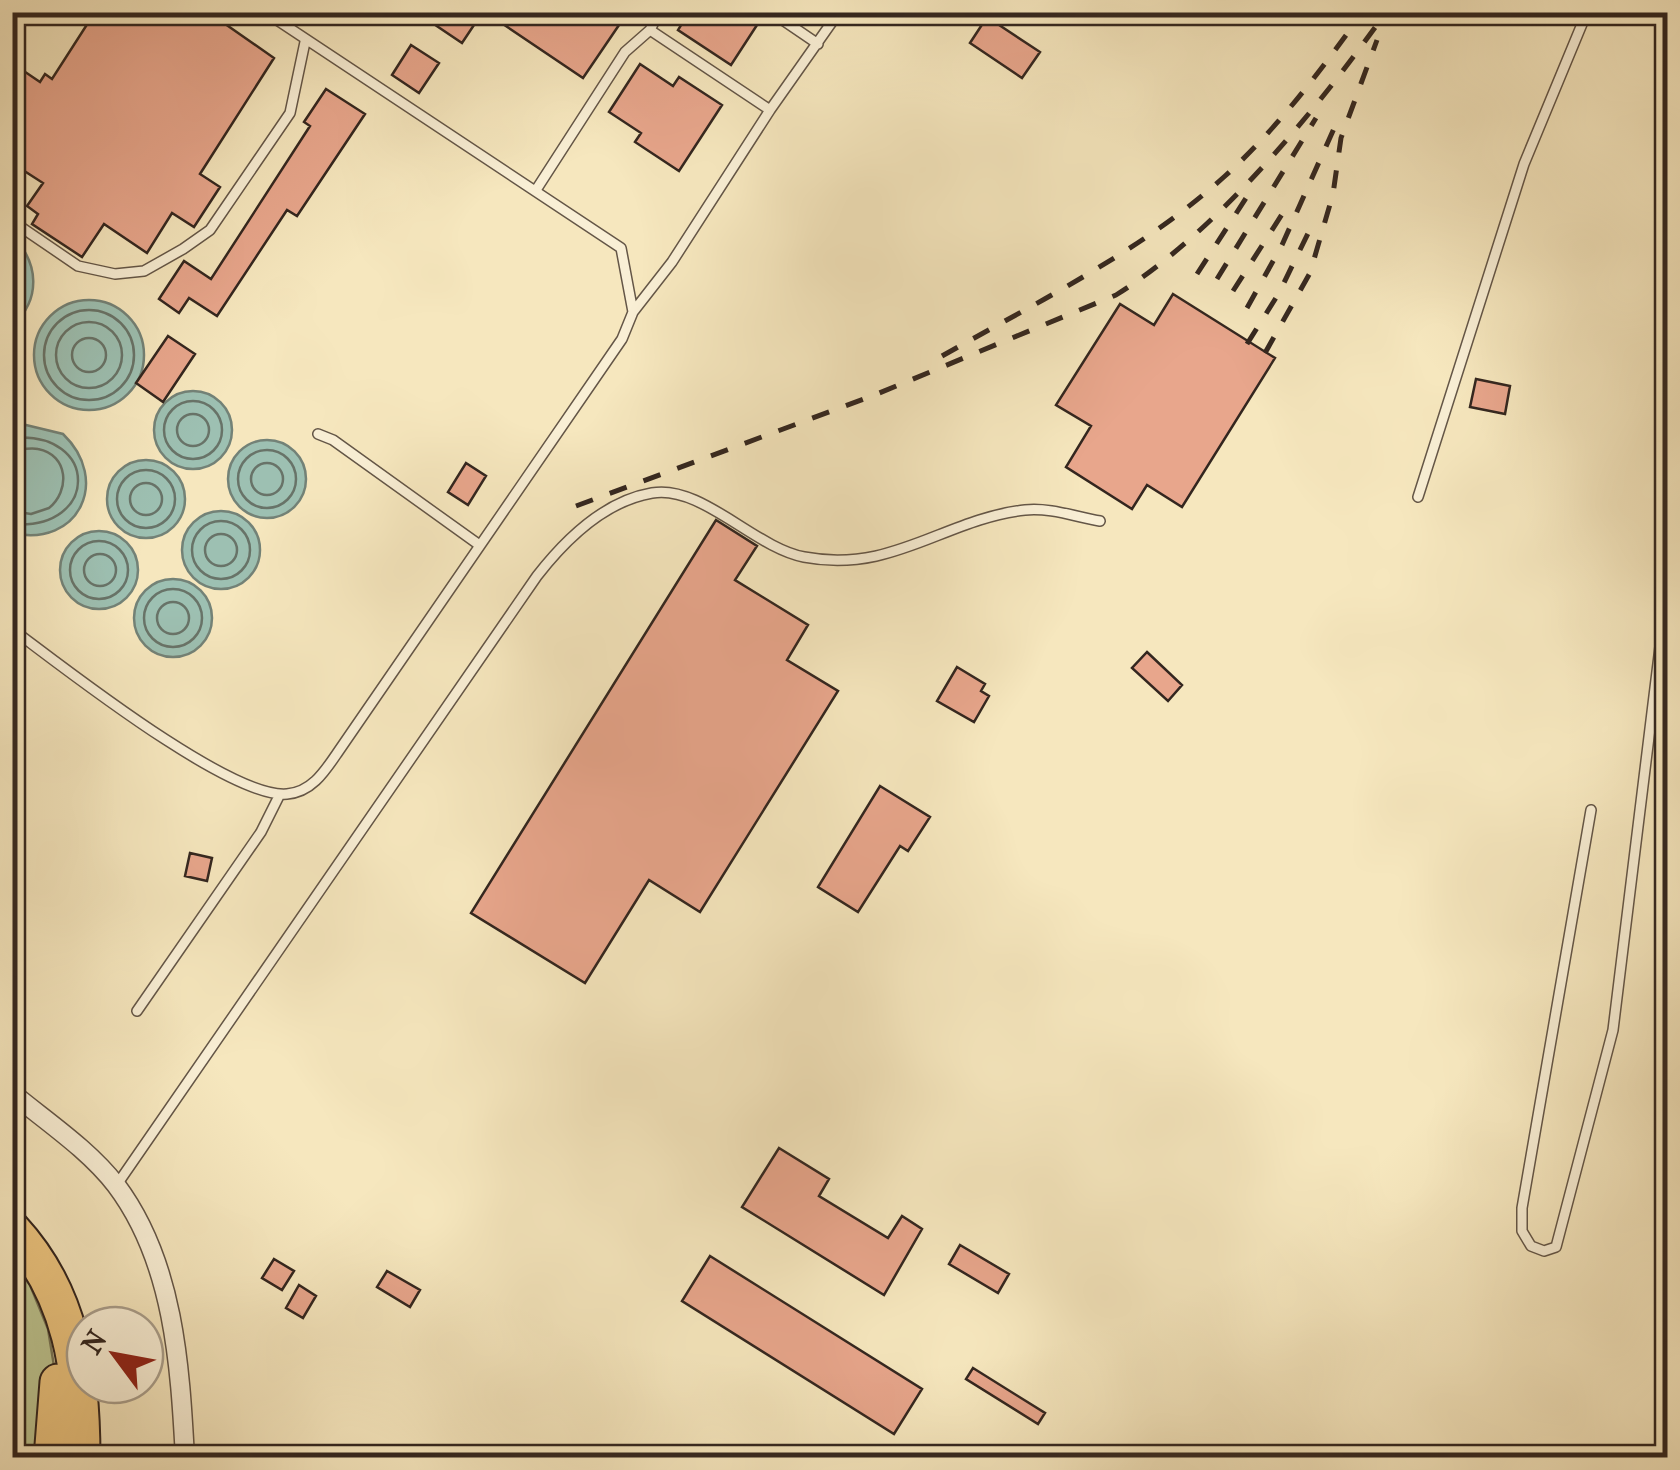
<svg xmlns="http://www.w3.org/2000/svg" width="1680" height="1470" viewBox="0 0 1680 1470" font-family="'IM FELL French Canon',serif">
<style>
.green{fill:#bdc591;stroke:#787658;stroke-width:2.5}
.water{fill:#9dc0b2;stroke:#738277;stroke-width:2.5}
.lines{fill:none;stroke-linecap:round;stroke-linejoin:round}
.shore{stroke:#687368;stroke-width:2.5}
.building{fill:#e8a68c;stroke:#33261f;stroke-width:2.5}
.lane-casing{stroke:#645647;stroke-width:12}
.street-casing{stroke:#645647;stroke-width:21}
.highway-casing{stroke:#33261f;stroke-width:39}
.lane{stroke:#f9efd5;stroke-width:9}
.street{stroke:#f9efd5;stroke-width:18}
.highway{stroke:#ebc47f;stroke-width:35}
.rail{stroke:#33261f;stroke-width:5;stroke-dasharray:18 18;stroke-linecap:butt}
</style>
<rect width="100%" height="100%" fill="#f6e7be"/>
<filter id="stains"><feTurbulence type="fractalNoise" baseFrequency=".002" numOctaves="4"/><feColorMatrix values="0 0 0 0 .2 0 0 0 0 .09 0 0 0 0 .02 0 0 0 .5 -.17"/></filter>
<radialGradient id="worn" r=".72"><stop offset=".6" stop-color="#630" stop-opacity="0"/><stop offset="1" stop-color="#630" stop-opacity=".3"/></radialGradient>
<path class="green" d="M12,1261l18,24 18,44 11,68 23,60h-69z"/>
<path class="water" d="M13,237c26,26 28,62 0,88z
M34 355a55 55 0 1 1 110 0a55 55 0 1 1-110 0Z
M154 430a39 39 0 1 1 78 0a39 39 0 1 1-78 0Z
M26,425l37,9c48,46 16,114 -51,99l1,-104z
M228 479a39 39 0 1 1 78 0a39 39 0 1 1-78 0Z
M107 499a39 39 0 1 1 78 0a39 39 0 1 1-78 0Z
M182 550a39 39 0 1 1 78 0a39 39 0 1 1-78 0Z
M60 570a39 39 0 1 1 78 0a39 39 0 1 1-78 0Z
M134 618a39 39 0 1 1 78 0a39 39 0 1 1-78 0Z"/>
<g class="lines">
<path class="shore" d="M44 355a45 45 0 1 1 90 0a45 45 0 1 1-90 0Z
M56 355a33 33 0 1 1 66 0a33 33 0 1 1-66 0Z
M72 355a17 17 0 1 1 34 0a17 17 0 1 1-34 0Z
M164 430a29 29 0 1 1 58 0a29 29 0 1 1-58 0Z
M177 430a16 16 0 1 1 32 0a16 16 0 1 1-32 0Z
M12,438c88,-8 88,93 0,86
M238 479a29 29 0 1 1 58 0a29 29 0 1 1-58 0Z
M12,451c9,-1 17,-4 26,-2 31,6 32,42 11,59l-18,6 -19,-3
M251 479a16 16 0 1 1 32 0a16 16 0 1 1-32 0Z
M117 499a29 29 0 1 1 58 0a29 29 0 1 1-58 0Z
M130 499a16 16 0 1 1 32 0a16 16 0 1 1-32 0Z
M192 550a29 29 0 1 1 58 0a29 29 0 1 1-58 0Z
M205 550a16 16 0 1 1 32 0a16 16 0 1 1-32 0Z
M70 570a29 29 0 1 1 58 0a29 29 0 1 1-58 0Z
M84 570a16 16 0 1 1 32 0a16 16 0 1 1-32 0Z
M144 618a29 29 0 1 1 58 0a29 29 0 1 1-58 0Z
M157 618a16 16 0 1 1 32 0a16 16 0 1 1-32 0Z"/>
</g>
<path class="building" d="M95,12h113l66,46 -74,116 20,13 -26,40 -22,-14 -25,40 -43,-29 -22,33 -50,-33 6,-10 -11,-8 16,-23 -31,-20v-100l28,19 5,-8 7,5z
M416,12h47l13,10 -14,21z
M485,12h114l20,13 -36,53z
M689,12h50l18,13 -26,40 -53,-35z
M987,17l53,35 -18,26 -52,-35z
M411,45l28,18 -20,30 -27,-18z
M640,64l33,22 6,-9 43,28 -43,66 -44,-29 6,-9 -32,-21z
M326,89l39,25 -68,102 -10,-6 -70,106 -28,-18 -10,15 -20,-14 25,-38 27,18 99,-153 -6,-4z
M1173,294l102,64 -93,149 -35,-22 -15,24 -66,-42 25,-41 -35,-21 64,-101 34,21z
M168,336l27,18 -32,48 -27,-19z
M1476,379l34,7 -5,28 -35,-7z
M466,463l20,13 -18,29 -20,-13z
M716,520l41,26 -22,34 73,45 -21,35 51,31 -138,221 -51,-32 -64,103 -114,-70z
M1147,652l35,33 -14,16 -36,-33z
M957,667l28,17 -4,7 8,5 -15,26 -37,-21z
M880,786l50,31 -22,34 -8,-5 -42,66 -40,-25z
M190,853l22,5 -5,23 -22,-5z
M779,1148l50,31 -10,17 69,42 14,-22 20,13 -38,66 -142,-88z
M960,1245l49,29 -11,19 -49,-29z
M710,1256l212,133 -28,45 -212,-133z
M274,1259l20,12 -12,19 -20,-12z
M387,1271l33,19 -10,17 -33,-20z
M299,1285l17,11 -13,22 -17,-10z
M973,1368l72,45 -7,11 -72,-45z"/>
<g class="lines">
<g class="lane-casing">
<path id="lane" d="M771,12l47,32
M650,30l9,-18
M770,110l69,-98
M536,190l89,-138 25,-22 120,80 -98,152 -39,50
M12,221l66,45 37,8 29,-3 39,-22 27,-19 80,-117 15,-71
M318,434l15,6 145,104
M1418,497l106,-333 63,-152
M12,629c50,37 218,170 275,165 25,-2 38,-23 51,-42l284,-413 11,-27 -12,-64 -356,-236
M1591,810l-69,398v23l9,15 13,5 12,-4 57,-217 55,-448
M137,1011l124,-179 19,-38
M116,1186l421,-610c28,-36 68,-75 115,-83 49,-9 103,55 152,64 89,17 140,-38 221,-47 23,-3 52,7 75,11"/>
</g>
<g class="street-casing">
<path id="street" d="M12,1093c35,29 76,56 104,92 58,77 64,180 69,273"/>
</g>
<g class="highway-casing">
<path id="highway" d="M12,1229c60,65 70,144 70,229
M52,1458l6,-76"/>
</g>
<use href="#lane" class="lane"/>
<use href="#street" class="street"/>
<use href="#highway" class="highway"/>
<path class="rail" d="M1197,274l51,-79
M1217,279l99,-161
M1233,291l53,-83
M1247,308l35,-63 54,-121
M1247,344l32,-51 36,-74
M1265,353l45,-80 23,-79 8,-56 36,-98
M942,356c97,-55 200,-105 283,-180 53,-48 96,-106 138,-164
M576,506l296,-110 244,-101c101,-63 201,-185 270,-283"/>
</g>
<rect width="1680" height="1470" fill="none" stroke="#f6e7be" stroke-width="50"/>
<rect x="15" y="15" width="1650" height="1440" fill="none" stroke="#33261f" stroke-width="5"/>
<rect x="25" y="25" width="1630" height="1420" fill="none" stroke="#33261f" stroke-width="2.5"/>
<g transform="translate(115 1355) rotate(302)"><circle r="48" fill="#f9efd5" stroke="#aa9f8c" stroke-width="2.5"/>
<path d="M0-8L18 38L0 25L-18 38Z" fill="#8f2418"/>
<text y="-15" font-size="28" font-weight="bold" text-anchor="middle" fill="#33261f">N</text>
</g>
<rect width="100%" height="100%" filter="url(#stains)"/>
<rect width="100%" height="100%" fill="url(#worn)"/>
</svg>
